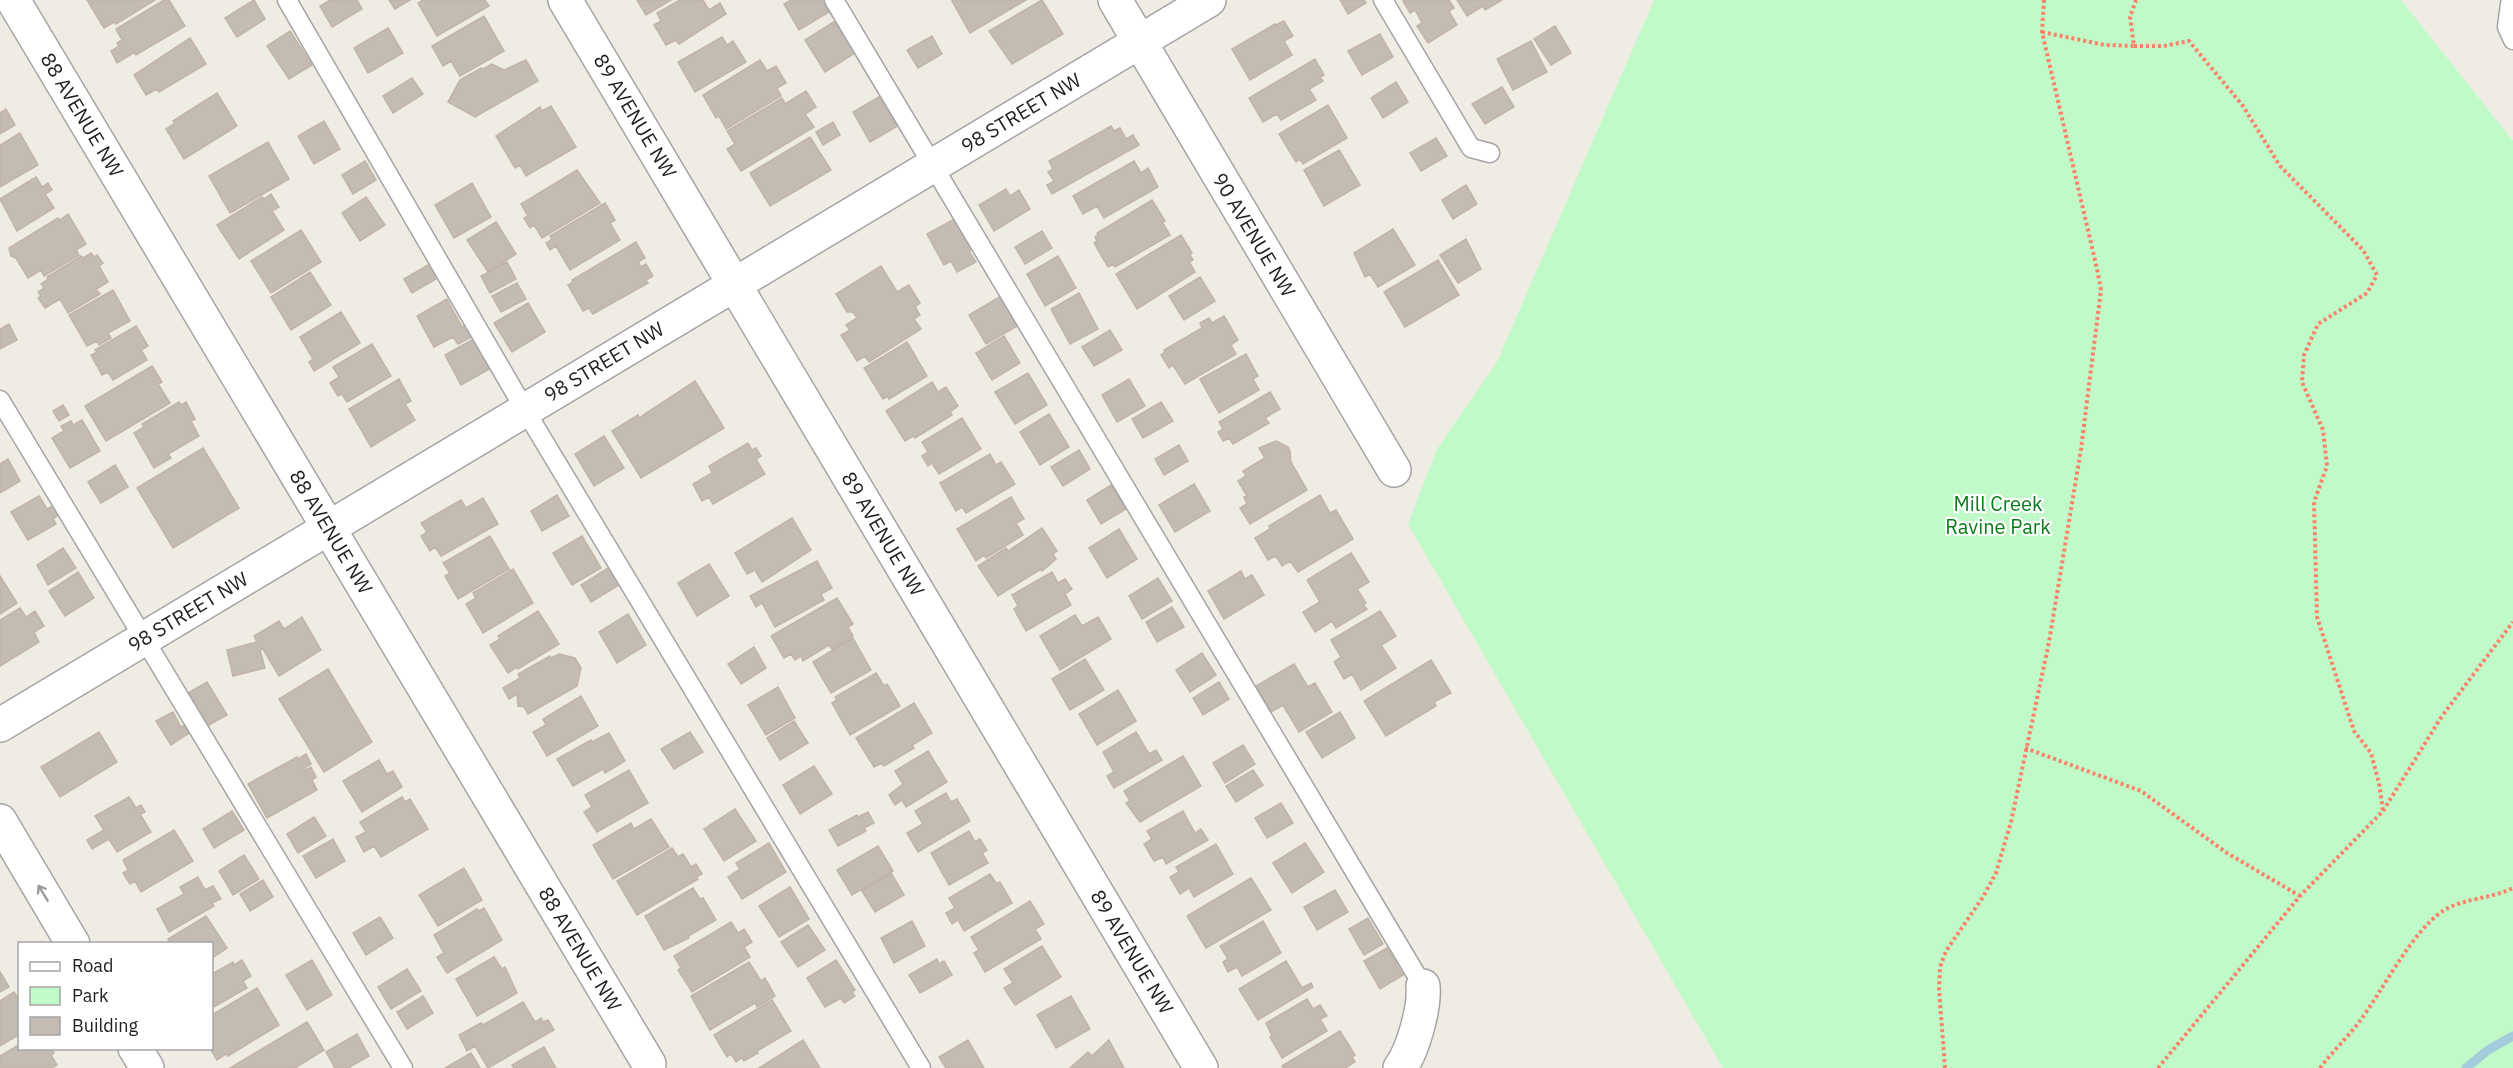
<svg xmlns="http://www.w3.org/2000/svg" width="2513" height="1068" viewBox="0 0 2513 1068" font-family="'IBM Plex Sans',sans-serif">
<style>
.park{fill:#c0fac8}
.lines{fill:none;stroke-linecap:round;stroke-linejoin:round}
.stream{stroke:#a3ccdd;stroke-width:9}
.building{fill:#c4bcb3;stroke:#c1b4a6;stroke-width:1.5}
.lane-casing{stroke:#a5a5a5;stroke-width:21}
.street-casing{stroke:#a5a5a5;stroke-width:36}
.path{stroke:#fb8169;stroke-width:4;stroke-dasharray:3 3;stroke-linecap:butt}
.lane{stroke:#fff;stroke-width:18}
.street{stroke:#fff;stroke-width:33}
.oneway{stroke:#9a9a9a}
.labels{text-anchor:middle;stroke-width:4.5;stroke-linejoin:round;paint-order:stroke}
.street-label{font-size:20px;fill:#1e1e1e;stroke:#fff}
.park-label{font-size:20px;fill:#0a7d1b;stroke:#fff}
</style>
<rect width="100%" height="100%" fill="#efece4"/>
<path class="park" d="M1654,0h747l112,141v927h-790l-315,-544 29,-75 60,-87z"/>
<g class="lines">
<path class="stream" d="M2466,1068l22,-18 25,-14"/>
</g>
<path class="building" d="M87,0h68l-39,24 -2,-2 -10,6z
M164,0h5l16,26 -49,29 -1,-3 -18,11 -6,-12 8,-5 -2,-3 5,-3 -6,-11z
M254,0l11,19 -28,18 -12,-19z
M330,0h27l5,9 -30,18 -12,-21z
M389,0h21l-15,9z
M423,0h62l4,6 -52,30 -19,-33z
M637,0h34l-25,15z
M680,0h23l6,10 11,-7 6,11 -47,30 -3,-4 -10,5 -12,-20 7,-4 -4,-8z
M791,0h31l7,12 -30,18 -15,-26z
M954,0h72l-56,33 -18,-32z
M1042,0l21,34 -51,30 -23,-33z
M1340,0h24l2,3 -18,11z
M1405,0h44l5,8 -5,3 8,14 -29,18 -11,-17 5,-3 -7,-13 -5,3 -7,-12z
M1457,0h45l-17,10 -2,-4 -16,10z
M484,16l20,35 -44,25 -9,-15 -8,5 -11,-20z
M835,21l20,32 -30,19 -20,-32z
M1284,21l9,15 -9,5 8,14 -42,25 -18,-31 43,-25 1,1z
M1555,26l16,27 -20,12 -17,-26z
M388,28l15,25 -35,20 -14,-25z
M290,31l22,34 -23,14 -22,-33z
M1380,34l13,23 -31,18 -14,-24z
M932,36l10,18 -24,14 -11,-18z
M722,37l5,8 6,-4 13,21 -51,30 -17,-30z
M190,38l16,26 -47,28 -2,-3 -11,6 -12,-20z
M1531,41l16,31 -34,18 -16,-31z
M1315,59l9,16 -4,2 3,4 -14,8 7,11 -35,20 -4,-6 -14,8 -14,-24z
M526,60l12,21 -63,36 -27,-15 12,-22 21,-12 2,1 9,-5 12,6z
M760,60l7,11 9,-5 10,17 -9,5 4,8 -55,33 -7,-13 -3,2 -13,-23z
M412,78l11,16 -30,19 -10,-17z
M1396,82l12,20 -25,16 -12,-20z
M1502,87l12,20 -29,17 -13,-20z
M806,91l10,16 -11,7 9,13 -73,44 -14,-22 8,-5 -8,-13 55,-33 3,6z
M217,93l20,33 -53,33 -18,-30 9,-6 -2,-2z
M884,94l17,30 -31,18 -17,-30z
M1328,105l19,33 -44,26 -3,-5 -4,3 -17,-28z
M551,106l25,41 -50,29 -6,-11 -5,3 -19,-32 44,-29 2,4z
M6,109l9,16 -15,9v-21z
M324,121l16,28 -26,15 -16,-28z
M833,122l7,13 -17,10 -7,-13z
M1111,126l3,5 6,-3 6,11 7,-4 6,10 -87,49 -5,-9 7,-4 -6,-9 5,-3 -4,-8z
M20,133l18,32 -38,22v-42z
M810,137l21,33 -61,36 -20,-33z
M1436,138l11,18 -26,15 -11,-18z
M268,142l21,37 -59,34 -21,-37z
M1339,150l21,35 -36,21 -20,-36z
M365,161l11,19 -23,14 -11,-19z
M1134,161l7,12 7,-5 10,19 -54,31 -7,-12 -14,8 -10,-18z
M577,170l23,33 -58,35 -8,-13 -4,3 -6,-10 4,-2 -7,-12z
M36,177l6,10 6,-4 4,7 -7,4 9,14 -37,23 -17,-32z
M472,183l19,34 -37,21 -19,-33z
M1466,185l11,19 -24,15 -11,-19z
M1006,189l4,7 9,-6 11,19 -36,22 -15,-26z
M271,194l8,13 -7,4 12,19 -45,29 -22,-34 45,-28 2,2z
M366,197l19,28 -25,16 -18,-28z
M1152,200l13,21 -3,1 8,13 -55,32 -2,-3 -5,3 -14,-24 3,-2 -2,-4 3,-2 -1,-2z
M605,203l10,17 -5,3 10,17 -50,30 -14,-24 -6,4 -4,-7 6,-4 -2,-3z
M68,214l18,30 -10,6 3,5 -35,21 -3,-6 -13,8 -12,-20 -5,-2 -2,-8 49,-30 2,2z
M958,217l17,31 -6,3 7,11 -19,10 -6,-11 -7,4 -17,-31z
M496,222l20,32 -28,18 -21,-32z
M1393,229l22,36 -37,22 -8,-13 -5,3 -11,-24z
M301,230l20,32 -50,31 -20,-32z
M1042,231l10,17 -27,16 -10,-17z
M1181,235l11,18 -2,2 3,5 -4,2 6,10 -58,37 -21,-35z
M1466,239l15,30 -23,14 -18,-28z
M636,242l9,16 -7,4 3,5 5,-3 7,12 -7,4 2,3 -55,31 -4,-6 -6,3 -15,-26 5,-3 -1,-2z
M91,253l3,4 3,-2 6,8 -4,3 9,16 -12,7 4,5 -32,19 -8,-14 -15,9 -7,-10 3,-2 -3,-4 6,-4 -3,-4 7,-5 -1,-2 34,-21 2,2z
M1058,256l18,32 -31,18 -18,-32z
M1438,260l21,35 -54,32 -21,-35z
M507,262l9,17 -26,14 -9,-17z
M428,265l8,14 -24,14 -8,-14z
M881,266l16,26 12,-7 11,18 -5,4 5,8 -6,4 7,10 -52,33 -4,-6 -8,5 -16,-26 9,-5 -4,-5 11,-7 -4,-6h-6l-11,-18z
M310,272l21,33 -40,25 -20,-33z
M1200,277l15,24 -31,19 -15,-24z
M517,283l9,16 -25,13 -9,-16z
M113,290l17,31 -22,12 3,5 -12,7 -2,-4 -10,5 -18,-31z
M1079,293l19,36 -28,15 -19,-35z
M1001,296l18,29 -33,19 -17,-29z
M447,299l15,28 6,-3 7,11 -17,9 -5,-7 -19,10 -17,-31z
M528,303l17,29 -33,20 -18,-29z
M341,312l19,31 -46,28 -5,-9 4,-3 -13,-22z
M1224,316l14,24 -7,5 5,9 -51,30 -12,-19 -4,3 -8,-13 4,-3 -1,-2 38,-22 -2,-5 9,-5 3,5z
M9,324l8,16 -17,9v-20z
M136,326l12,20 -7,4 6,10 -34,20 -5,-8 -6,3 -11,-20 6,-3 -2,-2z
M1110,330l12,20 -28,16 -12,-19z
M1004,336l16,27 -28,17 -16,-27z
M477,337l16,30 -32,18 -16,-30z
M907,342l20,34 -38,23 -1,-3 -5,3 -19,-31z
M372,344l19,32 -44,26 -5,-8 -4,2 -8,-13 9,-6 -6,-10z
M1246,354l12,22 -5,3 6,11 -40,23 -19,-34z
M152,366l10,16 -4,2 12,19 -64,38 -21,-35z
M1028,373l19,32 -32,19 -20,-32z
M399,379l12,22 -6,3 10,16 -44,27 -22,-38z
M1129,379l16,27 -28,16 -15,-27z
M695,381l29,47 -83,50 -29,-47 26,-16 1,3z
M932,382l6,10 8,-5 12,19 -8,6 2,3 -37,23 -2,-2 -8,5 -19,-30z
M1270,392l10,17 -15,9 4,5 -36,21 -4,-6 -6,3 -5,-9 5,-3 -4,-7z
M179,402l2,3 5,-3 9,17 -4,2 8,15 -31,18 3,4 -17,10 -20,-35 10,-6 -2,-3z
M1161,402l12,19 -30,17 -11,-19z
M63,405l6,10 -10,6 -6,-10z
M1049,414l20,33 -29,18 -20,-33z
M962,418l19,31 -42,25 -7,-11 -4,3 -6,-10 6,-4 -6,-10z
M82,420l18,31 -30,17 -18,-30 12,-7 -3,-5 10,-5 2,4z
M604,436l20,32 -30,18 -19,-32z
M1276,441l12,6 2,4 1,11 16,28 -57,34 -10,-16 7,-4 -3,-7 3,-1 -9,-15 8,-5 -3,-5 22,-13 -6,-10z
M748,443l4,7 4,-2 5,8 -5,3 9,15 -52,30 -4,-7 -7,4 -9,-17 19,-11 -3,-7z
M1179,445l9,16 -24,14 -9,-16z
M203,448l36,60 -66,40 -36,-60z
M1079,450l11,19 -27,17 -12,-19z
M990,454l6,11 5,-3 14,22 -49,29 -4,-6 -6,4 -16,-28z
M8,459l12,22 -20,12v-29z
M115,465l13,22 -27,16 -13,-21z
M1194,484l16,27 -35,21 -16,-27z
M1111,485l15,24 -25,15 -14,-24z
M557,495l12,21 -27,15 -11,-20z
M1320,495l10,18 6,-3 17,29 -55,33 -8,-11 -8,5 -6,-10 -8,4 -13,-22 15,-9 -1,-3z
M39,496l8,13 8,-4 5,9 -7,5 3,5 -28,16 -17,-28z
M1011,497l13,22 -8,4 7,12 -37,23 -2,-3 -8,6 -19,-32z
M483,498l15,26 -57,32 -6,-9 -5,4 -9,-15 6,-4 -6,-9 40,-23 5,8z
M792,518l19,32 -49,32 -7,-12 -8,4 -12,-21z
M1042,528l15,23 -4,3 3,5 -14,12 -1,-2 -43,27 -20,-30 28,-18 2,3z
M1119,529l18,30 -30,19 -18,-30z
M490,536l19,33 -51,30 -13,-23 5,-3 -7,-10z
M582,536l19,32 -29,17 -19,-32z
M63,548l13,20 -28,17 -11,-20z
M1351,553l18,29 -12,7 9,14 -3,2 4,4 -31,19 -4,-7 -17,11 -12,-20 17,-10 -13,-22z
M817,561l15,27 -11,6 3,6 -49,27 -13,-24 -6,4 -6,-11z
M709,564l20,32 -32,20 -19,-33z
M608,568l11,17 -28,17 -10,-17z
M513,569l20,34 -50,30 -17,-29 10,-6 -3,-5z
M1241,571l4,8 7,-4 12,20 -40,24 -16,-28z
M78,572l16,26 -29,18 -16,-25z
M1052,572l6,11 7,-4 7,10 -7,5 6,11 -45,26 -12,-22 4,-3 -6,-11z
M0,576l17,27 -17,11z
M1158,578l14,23 -30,18 -13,-23z
M837,598l16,26 -5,3 5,9 -21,13 -3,-4 -26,16 -2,-5 -6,4 -4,-6 -7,4 -13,-22z
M1172,607l12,20 -27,15 -11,-20z
M20,608l6,9 9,-6 9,15 -10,6 5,10 -39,24v-46z
M538,611l21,33 -41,25 -1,-2 -9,6 -18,-28 10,-6 -2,-3z
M1380,611l16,25 -15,9 15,23 -35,22 -9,-16 -8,5 -10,-17 7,-5 -10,-17z
M628,614l18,31 -29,18 -18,-31z
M1075,615l7,11 16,-9 13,22 -51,31 -20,-34z
M302,617l19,33 -42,26 -16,-27 -3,1 5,18 -32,8 -6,-26 30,-8 -3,-6 25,-15 5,8z
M853,638l18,32 -40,23 -18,-31z
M754,647l12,21 -25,16 -13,-20z
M1202,653l14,22 -26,17 -14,-22z
M559,654l16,4 6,10 -4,18 -49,28 -4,-7 -6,-1 -1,-12 -8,5 -6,-11 17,-10 -2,-4 32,-18 1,2z
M1085,659l19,31 -34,20 -18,-31z
M1431,660l20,33 -17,9 2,4 -50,30 -22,-35z
M1294,664l14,23 7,-4 17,29 -33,20 -16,-27 -12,7 -15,-26z
M328,669l44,73 -48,30 -45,-73z
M876,673l8,13 3,-2 13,22 -50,29 -18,-32 5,-3 -2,-3z
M207,682l20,33 -20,11 -19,-33z
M1219,682l10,17 -26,16 -10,-17z
M778,687l17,31 -29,17 -18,-30z
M1118,690l18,31 -39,24 -18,-31z
M581,696l17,30 -51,30 -14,-24 13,-7 -3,-6z
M914,703l18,30 -20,12 2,3 -30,18 -2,-3 -8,4 -18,-29z
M173,712l8,15 3,-2 5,8 -18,12 -15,-24z
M1340,712l15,26 -33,20 -16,-26z
M794,721l14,22 -28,17 -13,-22z
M99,732l18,30 -57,35 -19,-30z
M690,732l13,20 -29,17 -13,-20z
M1136,732l13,22 7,-4 6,10 -48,28 -7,-12 7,-4 -11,-20z
M609,733l16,28 -20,12 -2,-4 -30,17 -16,-27 34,-19 1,2z
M1243,745l12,19 -30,19 -12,-20z
M928,751l19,31 -41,25 -4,-7 -7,5 -6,-10 14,-11 -8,-13z
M306,754l5,10 -7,4 2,2 5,-3 5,10 -4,3 5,10 -50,28 -19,-34 49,-27 1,2z
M1183,756l18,30 -61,36 -14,-19 4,-2 -6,-10z
M379,760l8,14 6,-3 9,16 -40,25 -19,-31z
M814,766l18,28 -32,20 -17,-29z
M629,770l19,33 -51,29 -13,-20 8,-5 -7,-12z
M1253,770l10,15 -27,17 -10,-16z
M946,793l5,9 6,-3 13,22 -52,31 -11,-19 16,-9 -8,-13z
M129,797l7,11 5,-3 4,7 -5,2 11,18 -34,20 -8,-13 -17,10 -5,-9 17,-10 -9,-14z
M402,797l3,5 5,-3 18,30 -47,28 -7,-11 -10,6 -8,-15 10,-5 -6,-10z
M1281,803l12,20 -26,15 -12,-20z
M735,809l21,32 -32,20 -20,-32z
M232,811l12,19 -30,18 -11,-19z
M1183,811l12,22 6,-4 7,11 -42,24 -3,-7 -9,4 -10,-17 8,-5 -5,-8z
M868,812l6,11 -10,5 2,3 -28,15 -9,-16 28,-15 1,2z
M314,817l12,19 -28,17 -11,-19z
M651,819l18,28 -56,32 -20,-34 38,-22 3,6z
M174,830l19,31 -52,31 -6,-11 -5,3 -7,-11 5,-3 -5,-10z
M969,831l6,11 5,-3 7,11 -5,3 6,10 -39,22 -18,-32z
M333,839l12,22 -29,17 -13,-22z
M769,843l17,29 -44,27 -14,-22 12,-8 -4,-6z
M1305,843l19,29 -32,21 -19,-30z
M1216,844l17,30 -39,23 -5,-9 -9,6 -10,-17 9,-5 -3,-5z
M878,846l15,25 -41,24 -15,-25z
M672,848l6,9 5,-3 8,13 5,-3 6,10 -6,3 2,2 -61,36 -20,-34z
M244,855l15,24 -26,16 -14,-24z
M464,868l18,32 -44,26 -19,-31z
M891,873l13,22 -29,17 -13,-21z
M990,874l6,9 4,-1 12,21 -48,28 -6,-11 -6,4 -6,-11 9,-5 -6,-10z
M198,877l7,13 8,-4 8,13 -9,4 2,3 -45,26 -12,-23 27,-15 -4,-7z
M1251,878l20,32 -65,38 -19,-32z
M263,880l10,17 -23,14 -10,-17z
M790,887l19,32 -30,18 -20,-31z
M693,888l7,11 3,-1 13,22 -28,16 1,2 -25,12 -19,-34z
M1335,890l13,22 -31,18 -13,-23z
M1030,901l14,23 -9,5 6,10 -56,33 -11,-19 5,-3 -8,-13z
M484,908l18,32 -55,33 -10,-16 7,-4 -10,-18 43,-26 2,2z
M206,916l21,32 -15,10v-14h-42l-2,-5z
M380,917l13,21 -27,17 -13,-22z
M1368,918l15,26 -19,11 -15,-26z
M912,921l13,25 -31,17 -13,-25z
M1263,921l18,32 -39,23 -5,-9 -9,5 -5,-10 5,-3 -8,-13z
M731,922l7,11 6,-4 8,13 -8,5 6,10 -58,35 -14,-22 3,-2 -7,-12z
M808,925l17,25 -27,17 -17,-25z
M1042,946l19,31 -46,28 -11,-17 9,-5 -9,-14z
M1387,948l16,27 -23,14 -16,-28z
M494,957l8,12 3,-2 12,26 -40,23 -21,-37z
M937,959l2,5 5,-3 8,14 -32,18 -11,-18z
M242,960l9,16 -8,5 4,7 -35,20v-34l21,-12 1,3z
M312,960l20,35 -25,15 -21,-35z
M836,960l19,30 -3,2 3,4 -11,7 -3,-5 -16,9 -18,-29z
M1286,961l16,27 9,-5 2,4 -55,33 -19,-31z
M749,962l12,19 4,-3 10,18 -18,11 -2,-4 -45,27 -19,-34z
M407,969l14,22 -30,18 -13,-22z
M0,972l9,15 -9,5z
M257,988l22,37 -51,31 -2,-2 -9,6 -7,-12 2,-33z
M14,992l6,10v32l-20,12v-45z
M423,996l10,17 -26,16 -10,-17z
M1071,996l19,33 -34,19 -19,-33z
M1307,999l6,10 7,-4 7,11 -7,3 7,12 -45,27 -12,-21 2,-1 -6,-13z
M772,1000l19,31 -34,20 1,2 -14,8 -2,-3 -6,4 -5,-8 -4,3 -13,-22z
M523,1002l12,20 6,-4 2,4 5,-2 6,10 -66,38 -13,-22 -8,5 -8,-16 22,-12 2,2z
M307,1022l17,28 -29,18h-65z
M1340,1031l15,24 -3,2 3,5 -10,6h-61l-2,-2z
M357,1034l12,22 -21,12h-13l-9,-16z
M803,1040l17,28h-61z
M968,1040l16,28h-38l-7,-11z
M1109,1040l15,28h-54l18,-16 4,4z
M20,1044v4h32l2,5 -3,2 6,10 -5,3h-52v-12z
M544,1047l12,21h-42l-2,-3z
M471,1053l9,15h-35z"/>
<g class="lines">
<g class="lane-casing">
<path id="lane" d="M287,0l238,410 396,658
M834,0l589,986
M1383,0l88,148 19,5
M2510,4l-3,23 6,13
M0,400l403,668"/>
</g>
<g class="street-casing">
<path id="street" d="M13,0l636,1064
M565,0l636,1068
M1115,0l279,470
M0,725l1209,-725
M0,821l73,123
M135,1048l12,20
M1400,1068c13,-17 25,-61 23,-82"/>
</g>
<path class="path" d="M2042,32l63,13 29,1 -4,-29 6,-17
M2134,46h30l25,-5 54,65 37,60 83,84 14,25 -10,18 -49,31 -14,31 -2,27 21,48 4,36 -13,36 3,115 37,114 17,22 8,30 4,28
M2025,748l116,43 86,62 73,43
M1945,1068l-6,-79 1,-22 6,-16 37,-54 13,-24 15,-51 38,-180 32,-193 20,-159 -4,-21 -55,-237 2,-32
M2158,1068l142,-172 83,-85 59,-95 71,-94
M2320,1068c12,-16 27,-30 39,-46 23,-30 53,-91 84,-111 20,-13 48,-12 70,-23"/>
<use href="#lane" class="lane"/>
<use href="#street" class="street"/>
</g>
<defs><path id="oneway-shaft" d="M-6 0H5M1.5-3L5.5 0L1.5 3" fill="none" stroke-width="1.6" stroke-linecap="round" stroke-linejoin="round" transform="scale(1.5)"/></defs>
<use class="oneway" href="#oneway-shaft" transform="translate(43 893) rotate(-121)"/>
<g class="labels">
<g class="street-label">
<text transform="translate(1021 113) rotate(-31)" y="7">98 STREET NW</text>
<text transform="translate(82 115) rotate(59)" y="7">88 AVENUE NW</text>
<text transform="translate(635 116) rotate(59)" y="7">89 AVENUE NW</text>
<text transform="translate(1254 235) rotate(59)" y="7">90 AVENUE NW</text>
<text transform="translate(604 362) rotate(-31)" y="7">98 STREET NW</text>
<text transform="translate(331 532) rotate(59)" y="7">88 AVENUE NW</text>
<text transform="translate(883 534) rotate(59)" y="7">89 AVENUE NW</text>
<text transform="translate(188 612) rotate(-31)" y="7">98 STREET NW</text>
<text transform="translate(580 949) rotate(59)" y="7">88 AVENUE NW</text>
<text transform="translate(1132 952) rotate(59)" y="7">89 AVENUE NW</text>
</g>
<g class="park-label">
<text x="1998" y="511">Mill Creek<tspan x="1998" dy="23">Ravine Park</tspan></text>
</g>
</g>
<rect x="18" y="942" width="195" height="108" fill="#ffffff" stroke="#a5a5a5" stroke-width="1.5"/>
<rect x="30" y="962" width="30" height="9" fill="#ffffff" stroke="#a5a5a5" stroke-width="1.5"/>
<text x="72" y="972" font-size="18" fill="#1e1e1e">Road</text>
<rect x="30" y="987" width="30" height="18" fill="#c0fac8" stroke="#a5a5a5" stroke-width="1.5"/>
<text x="72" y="1002" font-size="18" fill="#1e1e1e">Park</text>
<rect x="30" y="1017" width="30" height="18" fill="#c4bcb3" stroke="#a5a5a5" stroke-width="1.5"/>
<text x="72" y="1032" font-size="18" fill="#1e1e1e">Building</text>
</svg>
